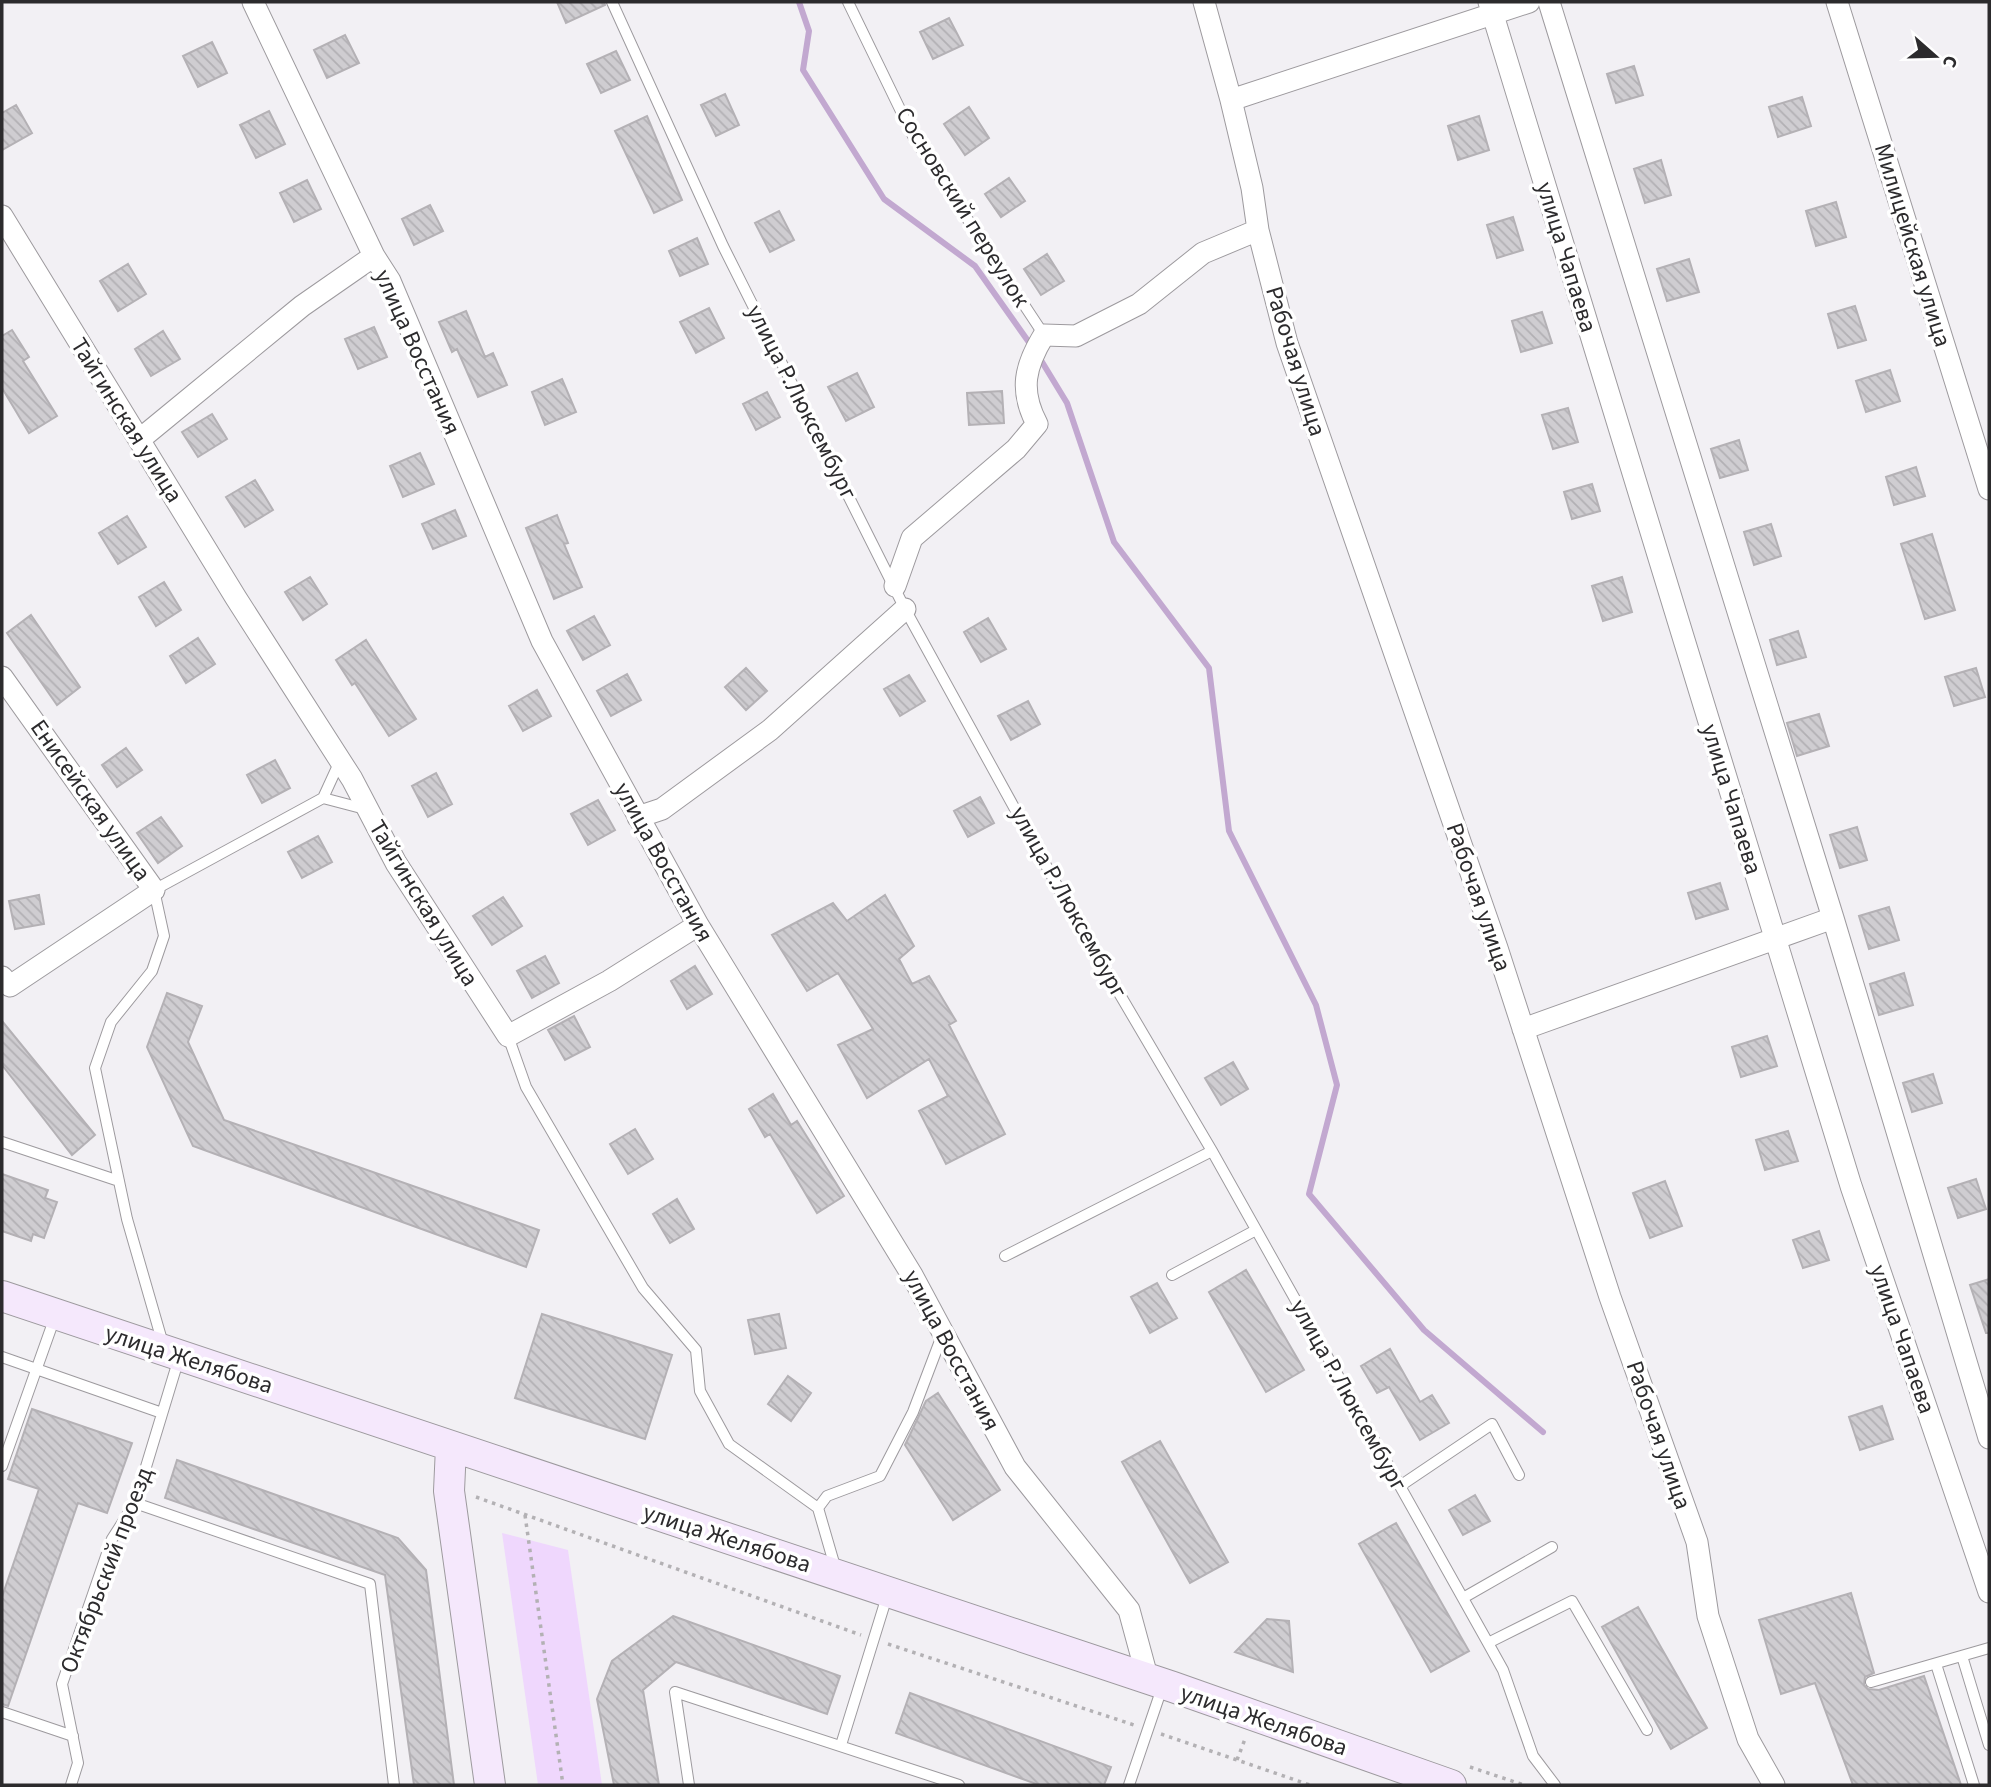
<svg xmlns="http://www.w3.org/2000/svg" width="1991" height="1787" viewBox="0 0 1991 1787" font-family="'Source Sans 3',sans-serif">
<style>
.park{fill:#efd7fd}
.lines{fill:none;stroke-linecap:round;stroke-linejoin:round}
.stream{stroke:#c2a8d0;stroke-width:6}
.building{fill:url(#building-back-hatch);stroke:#b4b1b5;stroke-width:2}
.lane-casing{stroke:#9d9a9e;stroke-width:12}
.street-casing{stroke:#9d9a9e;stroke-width:23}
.secondary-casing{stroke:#9d9a9e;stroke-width:32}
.path{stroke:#b3b1b4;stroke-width:3.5;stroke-dasharray:3.5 5;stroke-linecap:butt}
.lane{stroke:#fff;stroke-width:10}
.street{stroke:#fff;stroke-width:21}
.secondary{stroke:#f5e8fc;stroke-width:30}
.labels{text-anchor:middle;stroke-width:7;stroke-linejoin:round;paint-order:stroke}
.street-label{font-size:24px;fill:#2c2b2d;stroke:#fff}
</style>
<defs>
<pattern id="building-back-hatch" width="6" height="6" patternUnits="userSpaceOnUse" patternTransform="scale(1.75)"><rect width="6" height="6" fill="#cfcdd1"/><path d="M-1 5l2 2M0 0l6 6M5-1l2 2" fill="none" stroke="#b2b0b4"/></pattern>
</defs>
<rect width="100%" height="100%" fill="#f2f0f4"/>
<path class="park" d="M502,1533l66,17 34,235h-64z"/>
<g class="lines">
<path class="stream" d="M799,2l10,29 -6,39 81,129 91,67 58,82
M1039,357l28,46 47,139 95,126 20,163 87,174 21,80 -28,109 115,136 119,102"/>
</g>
<path class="building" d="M557,2h47l1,3 -39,18z
M949,18l14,27 -30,14 -13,-27z
M345,35l14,28 -32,15 -13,-28z
M212,42l15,31 -29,14 -15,-31z
M616,51l14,29 -29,13 -14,-29z
M1634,66l9,29 -27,8 -9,-29z
M725,94l14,31 -23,11 -15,-31z
M1802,97l9,29 -33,11 -9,-30z
M16,105l16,28 -30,17v-37z
M969,107l20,31 -24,17 -21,-31z
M269,111l16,33 -29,14 -16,-33z
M647,116l35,84 -28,13 -39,-82z
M1479,116l10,34 -31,10 -10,-34z
M1661,160l10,35 -26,8 -11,-34z
M1009,178l16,23 -24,16 -16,-23z
M307,180l14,29 -27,13 -14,-29z
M1836,202l10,35 -30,9 -10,-35z
M430,205l13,26 -29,14 -12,-26z
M779,211l15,29 -24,12 -15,-29z
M1513,217l10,33 -26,8 -10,-33z
M697,238l11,26 -28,12 -11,-25z
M1047,254l17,27 -23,14 -17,-26z
M1689,259l10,33 -32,9 -10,-32z
M128,264l18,30 -28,17 -18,-30z
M1855,306l11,34 -28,8 -10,-34z
M709,308l15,30 -28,15 -16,-31z
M466,311l19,46 8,-4 14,32 -29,12 -21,-48 -5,3 -13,-30z
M1542,312l10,31 -31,9 -9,-31z
M374,327l13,30 -29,12 -13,-30z
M12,330l17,27 -6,4 34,55 -28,17 -27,-45v-52z
M163,331l17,28 -29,17 -16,-27z
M1890,370l10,31 -34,11 -10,-31z
M857,373l17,34 -28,14 -18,-34z
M562,379l14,33 -31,13 -13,-33z
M1002,391l2,32 -35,2 -2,-32z
M767,392l13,25 -24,13 -13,-26z
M1568,408l10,34 -25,7 -11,-34z
M212,414l15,25 -29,18 -16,-25z
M1739,440l9,30 -28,8 -9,-29z
M420,453l14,31 -31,13 -13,-31z
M1916,467l9,29 -31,9 -8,-28z
M255,480l18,30 -28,17 -19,-30z
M1592,484l8,27 -28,8 -8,-27z
M455,510l11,26 -33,13 -11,-25z
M557,515l11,28 -4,1 18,43 -28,12 -28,-71z
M127,516l19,31 -28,17 -19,-31z
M1771,524l10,32 -27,9 -10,-33z
M1932,534l23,76 -30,9 -24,-75z
M310,577l17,27 -24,16 -18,-28z
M1622,577l10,35 -29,9 -11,-35z
M164,582l17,28 -25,16 -17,-29z
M31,615l49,72 -23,18 -50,-72z
M594,616l16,29 -27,15 -16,-29z
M988,618l18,31 -25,13 -17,-30z
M1798,631l8,26 -29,8 -7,-25z
M198,638l17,26 -29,19 -16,-27z
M366,640l50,79 -27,17 -34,-53 -3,2 -16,-25z
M746,668l21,23 -21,19 -21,-23z
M1976,668l9,29 -31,9 -9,-29z
M627,674l14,26 -30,16 -14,-25z
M909,675l16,26 -25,15 -16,-27z
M537,690l14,26 -28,15 -14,-25z
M1028,701l12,23 -29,16 -13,-24z
M1819,714l10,32 -32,10 -10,-33z
M126,748l16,22 -25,17 -15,-22z
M275,760l15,28 -28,15 -15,-28z
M436,773l16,31 -24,13 -16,-31z
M980,797l14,26 -26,14 -14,-26z
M598,800l17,30 -27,15 -17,-31z
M161,817l21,29 -24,17 -21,-30z
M1857,827l10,33 -27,8 -10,-33z
M318,836l14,26 -30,16 -14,-26z
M1720,883l8,26 -32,10 -8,-26z
M39,895l5,29 -29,5 -6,-28z
M885,895l29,51 -15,13 13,25 17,-8 27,45 -7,4 56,109 -59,30 -27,-53 29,-15 -19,-37 -62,39 -29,-53 35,-16 -35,-56 -31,18 -35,-56 61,-32 14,18z
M503,897l19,29 -30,19 -19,-29z
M1889,907l10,33 -30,9 -10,-33z
M545,956l14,27 -27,15 -15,-27z
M695,966l17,28 -25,15 -16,-28z
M1904,973l9,32 -34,10 -9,-31z
M167,993l35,13 -14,36 36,78 315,110 -13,37 -333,-121 -46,-99z
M574,1016l16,31 -25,13 -17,-30z
M2,1021l93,114 -23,20 -70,-90z
M1767,1036l10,30 -36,11 -9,-30z
M1233,1062l15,27 -27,16 -16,-27z
M1933,1074l9,29 -30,9 -9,-29z
M773,1094l18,31 6,-4 47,75 -27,17 -47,-79 -5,3 -16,-28z
M635,1129l18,30 -25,15 -18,-30z
M1788,1131l10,30 -33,9 -9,-30z
M2,1174l46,16 -3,8 12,4 -13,36 -11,-4 -2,7 -29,-10z
M1976,1179l10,30 -28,9 -10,-30z
M1665,1181l17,45 -32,12 -17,-45z
M677,1199l17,30 -24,14 -17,-29z
M1819,1231l10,29 -26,8 -10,-28z
M1246,1270l58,100 -38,22 -57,-100z
M1989,1279v54h-3l-16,-48z
M1157,1283l20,35 -27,15 -19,-36z
M542,1314l130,41 -27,84 -130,-41z
M779,1314l7,34 -31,6 -7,-34z
M1390,1349l30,53 12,-7 17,28 -29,17 -31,-53 -12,6 -16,-27z
M788,1376l23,17 -20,28 -23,-17z
M938,1393l62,97 -47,30 -48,-75 21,-44z
M1882,1406l11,33 -33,11 -11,-33z
M32,1409l100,34 -25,70 -29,-10 -70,203 -6,-2v-107l37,-108 -31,-10z
M1160,1441l68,121 -38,21 -68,-121z
M177,1460l221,78 28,32 28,215h-40l-29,-210 -220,-77z
M1475,1495l15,26 -27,14 -14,-25z
M1396,1523l73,128 -38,21 -72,-128z
M1851,1593l23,80 -9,4 -1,8 4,4 11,1 45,-14 37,109h-108l-38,-102 -34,11 -22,-74z
M1638,1607l69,121 -36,21 -69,-122z
M673,1616l167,60 -13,38 -151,-52 -33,28 16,95h-45l-17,-86 15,-38z
M1267,1619l22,2 4,51 -58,-20z
M910,1693l201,74 -7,18h-65l-143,-52z"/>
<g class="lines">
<g class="lane-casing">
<path id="lane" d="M612,2l111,244 182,363 171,311 136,231 276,492 15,27 30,86 22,29
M848,2l66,136 130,197
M340,761l-17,37 42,11
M508,1036l18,51 117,201 53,62 4,41 29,53 89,64 18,62
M2,1142l117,39
M1005,1256l207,-105
M1172,1275l84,-45
M163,1344l-36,-125 -32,-151 16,-46 41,-51 12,-35 -10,-46 169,-92
M2,1357l160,56
M2,1466l53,-149
M1400,1486l92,-62 27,51
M135,1503l235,81 24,201
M818,1508l9,-12 53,-20 33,-64 30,-79
M1463,1598l89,-51
M1488,1643l84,-42 75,129
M1962,1656l27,89
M1936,1664l38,121
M1871,1682l118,-34
M2,1712l71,24
M841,1745l47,-152
M71,1785l7,-22 -16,-79 50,-145 23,-36 44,-145
M689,1785l-14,-93 284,93
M1129,1785l34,-100"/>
</g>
<g class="street-casing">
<path id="street" d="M253,2l121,254 16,25 152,360 156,284 214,350 103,192 114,143 19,70
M1204,2l27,98 21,88 6,42 29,113 210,605 113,349 87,245 11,74 40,123 26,46
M1489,2l362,1184 138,406
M1549,2l284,916 156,520
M1837,2l152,487
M1231,100l298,-98
M2,216l234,382 116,181 44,84 112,173 101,-55 89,-56
M139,440l163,-134 72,-50
M895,586l17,-48 104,-89 21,-25c-18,-34 -12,-58 7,-89l32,1 63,-32 64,-51 55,-23
M2,677l152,213 -144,96 -8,-9
M638,817l24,-8 108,-79 135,-121
M1523,1029l310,-111"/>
</g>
<g class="secondary-casing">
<path id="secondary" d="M2,1296l1171,391 278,98
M451,1447l-2,44 41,294"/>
</g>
<path class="path" d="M476,1497l385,138
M525,1515l38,270
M888,1644l246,81
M1161,1734l149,51
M1237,1760l8,-21
M1470,1767l54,18"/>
<use href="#lane" class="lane"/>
<use href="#street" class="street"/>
<use href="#secondary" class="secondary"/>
</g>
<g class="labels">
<g class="street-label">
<text transform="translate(963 207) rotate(58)" y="8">Сосновский переулок</text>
<text transform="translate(1913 245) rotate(73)" y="8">Милицейская улица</text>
<text transform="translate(1567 257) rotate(73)" y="8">улица Чапаева</text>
<text transform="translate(418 352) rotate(66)" y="8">улица Восстания</text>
<text transform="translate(1296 361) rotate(73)" y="8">Рабочая улица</text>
<text transform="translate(802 402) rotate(63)" y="8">улица Р.Люксембург</text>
<text transform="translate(127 420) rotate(58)" y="8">Тайгинская улица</text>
<text transform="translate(1732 799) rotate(73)" y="8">улица Чапаева</text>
<text transform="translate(91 800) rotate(55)" y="8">Енисейская улица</text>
<text transform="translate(664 862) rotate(61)" y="8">улица Восстания</text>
<text transform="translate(1479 897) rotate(71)" y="8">Рабочая улица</text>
<text transform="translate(1069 902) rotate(61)" y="8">улица Р.Люксембург</text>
<text transform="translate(424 903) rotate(59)" y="8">Тайгинская улица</text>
<text transform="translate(1903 1339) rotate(71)" y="8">улица Чапаева</text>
<text transform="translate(952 1350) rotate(62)" y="8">улица Восстания</text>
<text transform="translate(189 1359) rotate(18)" y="8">улица Желябова</text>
<text transform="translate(1349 1395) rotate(61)" y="8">улица Р.Люксембург</text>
<text transform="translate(1659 1435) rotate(71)" y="8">Рабочая улица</text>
<text transform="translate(727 1538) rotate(18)" y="8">улица Желябова</text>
<text transform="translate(106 1570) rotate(-69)" y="8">Октябрьский проезд</text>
<text transform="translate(1264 1720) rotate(19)" y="8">улица Желябова</text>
</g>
</g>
<rect width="1991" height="1787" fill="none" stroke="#2c2b2d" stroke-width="7"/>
<g transform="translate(1935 56) rotate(110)" stroke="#ffffff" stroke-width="5" paint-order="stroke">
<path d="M0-5L12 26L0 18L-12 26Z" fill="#2c2b2d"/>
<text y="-10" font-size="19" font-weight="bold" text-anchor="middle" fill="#2c2b2d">С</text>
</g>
</svg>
